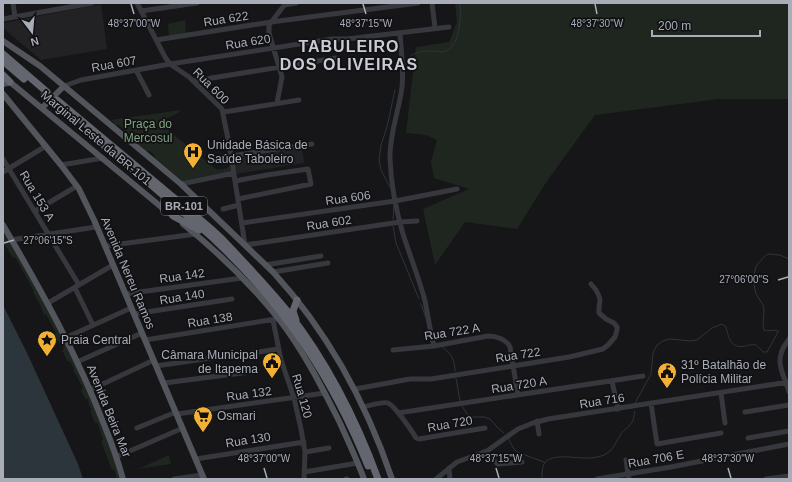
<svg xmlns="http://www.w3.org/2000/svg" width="792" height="482" viewBox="0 0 792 482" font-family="Arial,sans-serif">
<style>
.built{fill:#222225}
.green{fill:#1e261f}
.water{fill:#2c353c}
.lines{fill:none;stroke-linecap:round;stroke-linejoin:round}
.stream{stroke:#2c353c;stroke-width:1}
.minor{stroke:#37383d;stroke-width:5}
.major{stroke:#53555c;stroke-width:6}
.highway{stroke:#63666e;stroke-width:7}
.highway-bridge{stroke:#63666e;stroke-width:7}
.ticks{fill:none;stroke:#a8adb8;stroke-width:1.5}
.labels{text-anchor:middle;stroke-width:3.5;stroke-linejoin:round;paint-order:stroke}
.shield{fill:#111113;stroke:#7b7e86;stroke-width:1}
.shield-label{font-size:11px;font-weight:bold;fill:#a8adb8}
.street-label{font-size:12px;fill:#a8adb8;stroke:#111113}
.park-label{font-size:12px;fill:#7fa381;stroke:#111113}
.poi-label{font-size:12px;fill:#a8adb8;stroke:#111113;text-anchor:start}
.district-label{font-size:16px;font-weight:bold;letter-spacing:1px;fill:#c9ccd4;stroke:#111113}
.ticks-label{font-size:10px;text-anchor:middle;fill:#a8adb8;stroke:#111113;stroke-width:3.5;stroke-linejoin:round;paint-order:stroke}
</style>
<rect width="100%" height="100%" fill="#161618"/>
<path class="built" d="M101,4l6,45 -66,11 -37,-31v-6z
M302,148l2,15 -68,11 -3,-15z"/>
<path class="green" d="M455,3h334v96h-70l-124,16 -48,66 -30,48 -52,-7 -30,43 -12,-56 46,-20 -35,-11 -3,-16 6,-22 -11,-5 -20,-2 10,-86 33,-5 8,-20z
M185,20l1,13 -17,3 -1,-12z
M181,110c-5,6 -13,7 -19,11v4l54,44c6,1 10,0 14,-3l1,5 -48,10 -28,-23 -1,-3 -4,-4h-4l-27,-26h-3l-5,-5z
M3,229l40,70 51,103 28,77h-5l-3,-10 -2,1 -11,-29 2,-1 -6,-18 -2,1 -5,-12 2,-1 -3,-5 -1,-6h-3l-4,-9 2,-2 -10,-18 1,-1 -4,-8 -2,1 -6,-12 2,-1 -3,-6h-2l-5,-9 2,-1 -10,-19 -2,1 -2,-6 -9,-17 1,-1 -19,-34 -2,1 -10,-16z
M169,455l2,9 -33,5z"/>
<path class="water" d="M3,305l24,48 51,111 5,15h-80z"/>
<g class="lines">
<path class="stream" d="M405,68c2,-16 14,-17 28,-17 3,0 6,1 9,1 19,-3 19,-35 18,-49
M391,189l-10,-19 -2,-10 2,-15 6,-18 8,-37
M393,219l1,-13
M393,226l3,17 23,56
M421,304l5,14
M434,336l2,4
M442,346c10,11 12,10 13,25
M456,378l4,23
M635,403l16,-29 2,-21 4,-8 6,-4 7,-2 21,2 6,-1 15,-12 10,-4 4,3c3,12 5,22 20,19 3,-1 7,-2 10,-1 3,2 5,5 7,7h4l11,-20v-1c-5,-2 -10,1 -14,-1l-1,-4 1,-17 -1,-4 -7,-11 -3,-14 1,-5 2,-9 9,-10 3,-2 12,1 9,4
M462,406l5,8 5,3h12l6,2 7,8 7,6
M508,438l6,11 3,3 27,10
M542,479c0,-5 0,-11 2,-15 6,-12 34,-5 44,-6 5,0 11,-1 16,-3 10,-5 11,-12 17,-21 3,-5 10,-8 12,-14 1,-2 1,-6 2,-9"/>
<path class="minor" d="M13,3l2,14
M137,3l28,54 5,7 19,13 33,32 8,40 15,96 155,-23 17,-1
M432,3l3,25
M284,5l12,-2
M141,11l56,-8
M3,19l89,-16
M400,33c1,18 4,36 2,54 -3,24 -13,48 -12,72 1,26 6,51 13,75 7,22 16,44 22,67 3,15 5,30 9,45
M156,40l115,-18 147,-19
M136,70l13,25
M193,81l143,-23
M64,86l17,-6 89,-16 162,-25h15l102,-12
M277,103l5,-26 -13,-44v-8l17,-22
M224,112l75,-12
M231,156l81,-12
M3,159l76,126
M61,165l42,-7
M3,172l43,-26
M235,181l32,-6 41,-6 3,15 -73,15
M181,184l53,-11
M223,209l16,-4
M35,211l42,-25
M242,223l153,-22 62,-12
M11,240l85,-13
M105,246l91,-12
M265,265l56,-9
M273,272l55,-9
M75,288l18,37
M125,294l117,-16
M48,303l65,-38
M134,314l98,-15
M273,320l8,40 13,38 7,31 4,23 -1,27
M65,338l66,-30
M789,339c-3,5 -7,9 -8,15 -4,12 5,26 8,38
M145,340l131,-21
M393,350l41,-4 54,-10c8,0 18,3 22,11l8,48
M252,353l26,-4
M77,362l65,-29
M156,366l82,-12
M612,381l6,28
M164,383l93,-12
M355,389l55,-10h21l82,-13 56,-9 34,-8 5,-4 7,-8 2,-7v-3l-3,-4 -8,-4 -7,-6v-6l1,-7 -1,-4 -3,-6 -5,-6
M90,390l64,-30
M721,393l4,30
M651,403l6,41 64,-11
M363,407c6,-1 20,-6 25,-4 7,3 24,28 28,35l3,1 66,-11
M745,412l44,-7
M398,413l245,-37
M177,414l148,-21
M537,421l2,13
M137,428l39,-16
M748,438l41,-7
M305,452l24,-4
M484,452l14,12 24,-2
M116,457l67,-29
M196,459l108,-17
M626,460l3,19
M449,468l1,11
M304,472l54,-9
M174,479l28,-4
M346,479h1
M436,479l21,-17 30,-11 31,-22 15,-6 15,-4 241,-37
M597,479l74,-12 118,-23
M766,479l23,-3"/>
<path class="major" d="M3,41l37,25 141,118 92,88c55,60 93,130 119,207
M3,84l7,-2 150,124 16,12
M3,94l58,71 18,24 15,31 40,94 70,165
M42,108l22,-22
M183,224c35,28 67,59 95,94 25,32 44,69 62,105 8,18 17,37 24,56
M3,225c38,65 75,131 102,202 7,17 13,34 18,52"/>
<path class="highway" d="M3,54l44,38
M3,61l21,18
M3,75l7,7
M57,100c35,29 69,58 104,87 20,17 41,33 60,51 23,24 46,48 67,74 39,50 68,107 90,167
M94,137c26,22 53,44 79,67 15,13 31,25 46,40 67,64 114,135 149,222
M173,216l26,14
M296,320l-3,-9 4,-11"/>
<path class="highway-bridge" d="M44,95l10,8"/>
</g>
<path class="ticks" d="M131,4l3,10M363,4l3,10M595,4l2,10M4,243l10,-3M778,280l10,-3M264,468l3,10M496,468l3,10M728,468l3,10"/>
<defs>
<g id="hospital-pin" transform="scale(1)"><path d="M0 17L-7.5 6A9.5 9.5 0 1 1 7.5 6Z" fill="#f2b134" stroke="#111113"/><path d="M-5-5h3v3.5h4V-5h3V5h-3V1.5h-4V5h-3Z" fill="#111"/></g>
<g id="sight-pin" transform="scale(1)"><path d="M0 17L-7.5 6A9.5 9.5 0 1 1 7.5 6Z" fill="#f2b134" stroke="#111113"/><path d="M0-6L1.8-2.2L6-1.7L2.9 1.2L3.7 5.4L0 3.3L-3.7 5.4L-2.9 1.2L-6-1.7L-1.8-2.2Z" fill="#111"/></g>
<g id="civic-pin" transform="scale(1)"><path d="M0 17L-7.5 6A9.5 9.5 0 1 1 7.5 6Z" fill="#f2b134" stroke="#111113"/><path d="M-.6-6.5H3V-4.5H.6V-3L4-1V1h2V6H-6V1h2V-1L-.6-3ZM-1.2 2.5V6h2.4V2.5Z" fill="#111"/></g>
<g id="supermarket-pin" transform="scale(1)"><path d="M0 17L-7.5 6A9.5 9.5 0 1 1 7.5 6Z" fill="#f2b134" stroke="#111113"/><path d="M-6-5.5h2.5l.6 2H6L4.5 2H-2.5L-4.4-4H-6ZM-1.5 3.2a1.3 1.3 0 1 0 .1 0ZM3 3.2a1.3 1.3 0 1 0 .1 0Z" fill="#111"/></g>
</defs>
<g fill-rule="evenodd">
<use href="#hospital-pin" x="193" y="152"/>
<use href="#sight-pin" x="47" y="340"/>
<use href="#civic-pin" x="272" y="362"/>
<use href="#civic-pin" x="667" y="372"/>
<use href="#supermarket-pin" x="203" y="416"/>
</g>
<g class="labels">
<rect class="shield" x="161" y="197" width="46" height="18" rx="3"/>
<g class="shield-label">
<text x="184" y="210">BR-101</text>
</g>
<g class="street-label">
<text transform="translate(226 19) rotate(-9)" y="4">Rua 622</text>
<text transform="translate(248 42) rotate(-9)" y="4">Rua 620</text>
<text transform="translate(114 64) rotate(-10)" y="4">Rua 607</text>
<text transform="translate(211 86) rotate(45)" y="4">Rua 600</text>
<text transform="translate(96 138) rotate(40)" y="4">Marginal Leste da BR-101</text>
<text transform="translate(37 196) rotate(59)" y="4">Rua 153 A</text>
<text transform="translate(348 198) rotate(-8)" y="4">Rua 606</text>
<text transform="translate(329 223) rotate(-9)" y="4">Rua 602</text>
<text transform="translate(128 273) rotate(67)" y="4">Avenida Nereu Ramos</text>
<text transform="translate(182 276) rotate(-8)" y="4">Rua 142</text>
<text transform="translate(182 297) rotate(-9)" y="4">Rua 140</text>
<text transform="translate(210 320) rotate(-9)" y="4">Rua 138</text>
<text transform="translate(452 332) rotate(-9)" y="4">Rua 722 A</text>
<text transform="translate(518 355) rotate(-9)" y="4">Rua 722</text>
<text transform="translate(519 385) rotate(-9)" y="4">Rua 720 A</text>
<text transform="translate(249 394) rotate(-8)" y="4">Rua 132</text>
<text transform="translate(302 396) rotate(74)" y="4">Rua 120</text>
<text transform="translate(602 401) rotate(-9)" y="4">Rua 716</text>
<text transform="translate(109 411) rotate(68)" y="4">Avenida Beira Mar</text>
<text transform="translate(450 424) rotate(-10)" y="4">Rua 720</text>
<text transform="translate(248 440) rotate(-9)" y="4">Rua 130</text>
<text transform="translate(656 459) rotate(-10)" y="4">Rua 706 E</text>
</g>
<g class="park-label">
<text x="148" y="128">Praça do<tspan x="148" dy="14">Mercosul</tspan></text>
</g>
<g class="poi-label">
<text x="207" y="149">Unidade Básica de<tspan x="207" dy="14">Saúde Taboleiro</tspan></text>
<text x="61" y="344">Praia Central</text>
<text x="258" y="359" text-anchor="end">Câmara Municipal<tspan x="258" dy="14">de Itapema</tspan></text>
<text x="681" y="369">31º Batalhão de<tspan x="681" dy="14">Polícia Militar</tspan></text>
<text x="217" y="420">Osmari</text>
</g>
<g class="district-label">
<text x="349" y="52">TABULEIRO<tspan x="349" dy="18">DOS OLIVEIRAS</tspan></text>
</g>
</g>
<g class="ticks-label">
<text x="134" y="27">48°37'00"W</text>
<text x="366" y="27">48°37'15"W</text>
<text x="597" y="27">48°37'30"W</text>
<text x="48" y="244">27°06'15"S</text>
<text x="744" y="283">27°06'00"S</text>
<text x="264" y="462">48°37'00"W</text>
<text x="496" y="462">48°37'15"W</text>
<text x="728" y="462">48°37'30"W</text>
</g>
<rect width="792" height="482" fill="none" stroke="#a8adb8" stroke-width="8"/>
<g transform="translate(32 32) rotate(164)" stroke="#111113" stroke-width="3" paint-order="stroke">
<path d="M0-3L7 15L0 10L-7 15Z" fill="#a8adb8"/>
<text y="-6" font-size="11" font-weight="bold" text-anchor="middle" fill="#a8adb8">N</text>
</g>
<path d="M652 30v6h108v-6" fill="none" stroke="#a8adb8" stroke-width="2"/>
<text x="658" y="30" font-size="12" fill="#a8adb8" stroke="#111113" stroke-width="3" paint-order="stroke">200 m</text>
</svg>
